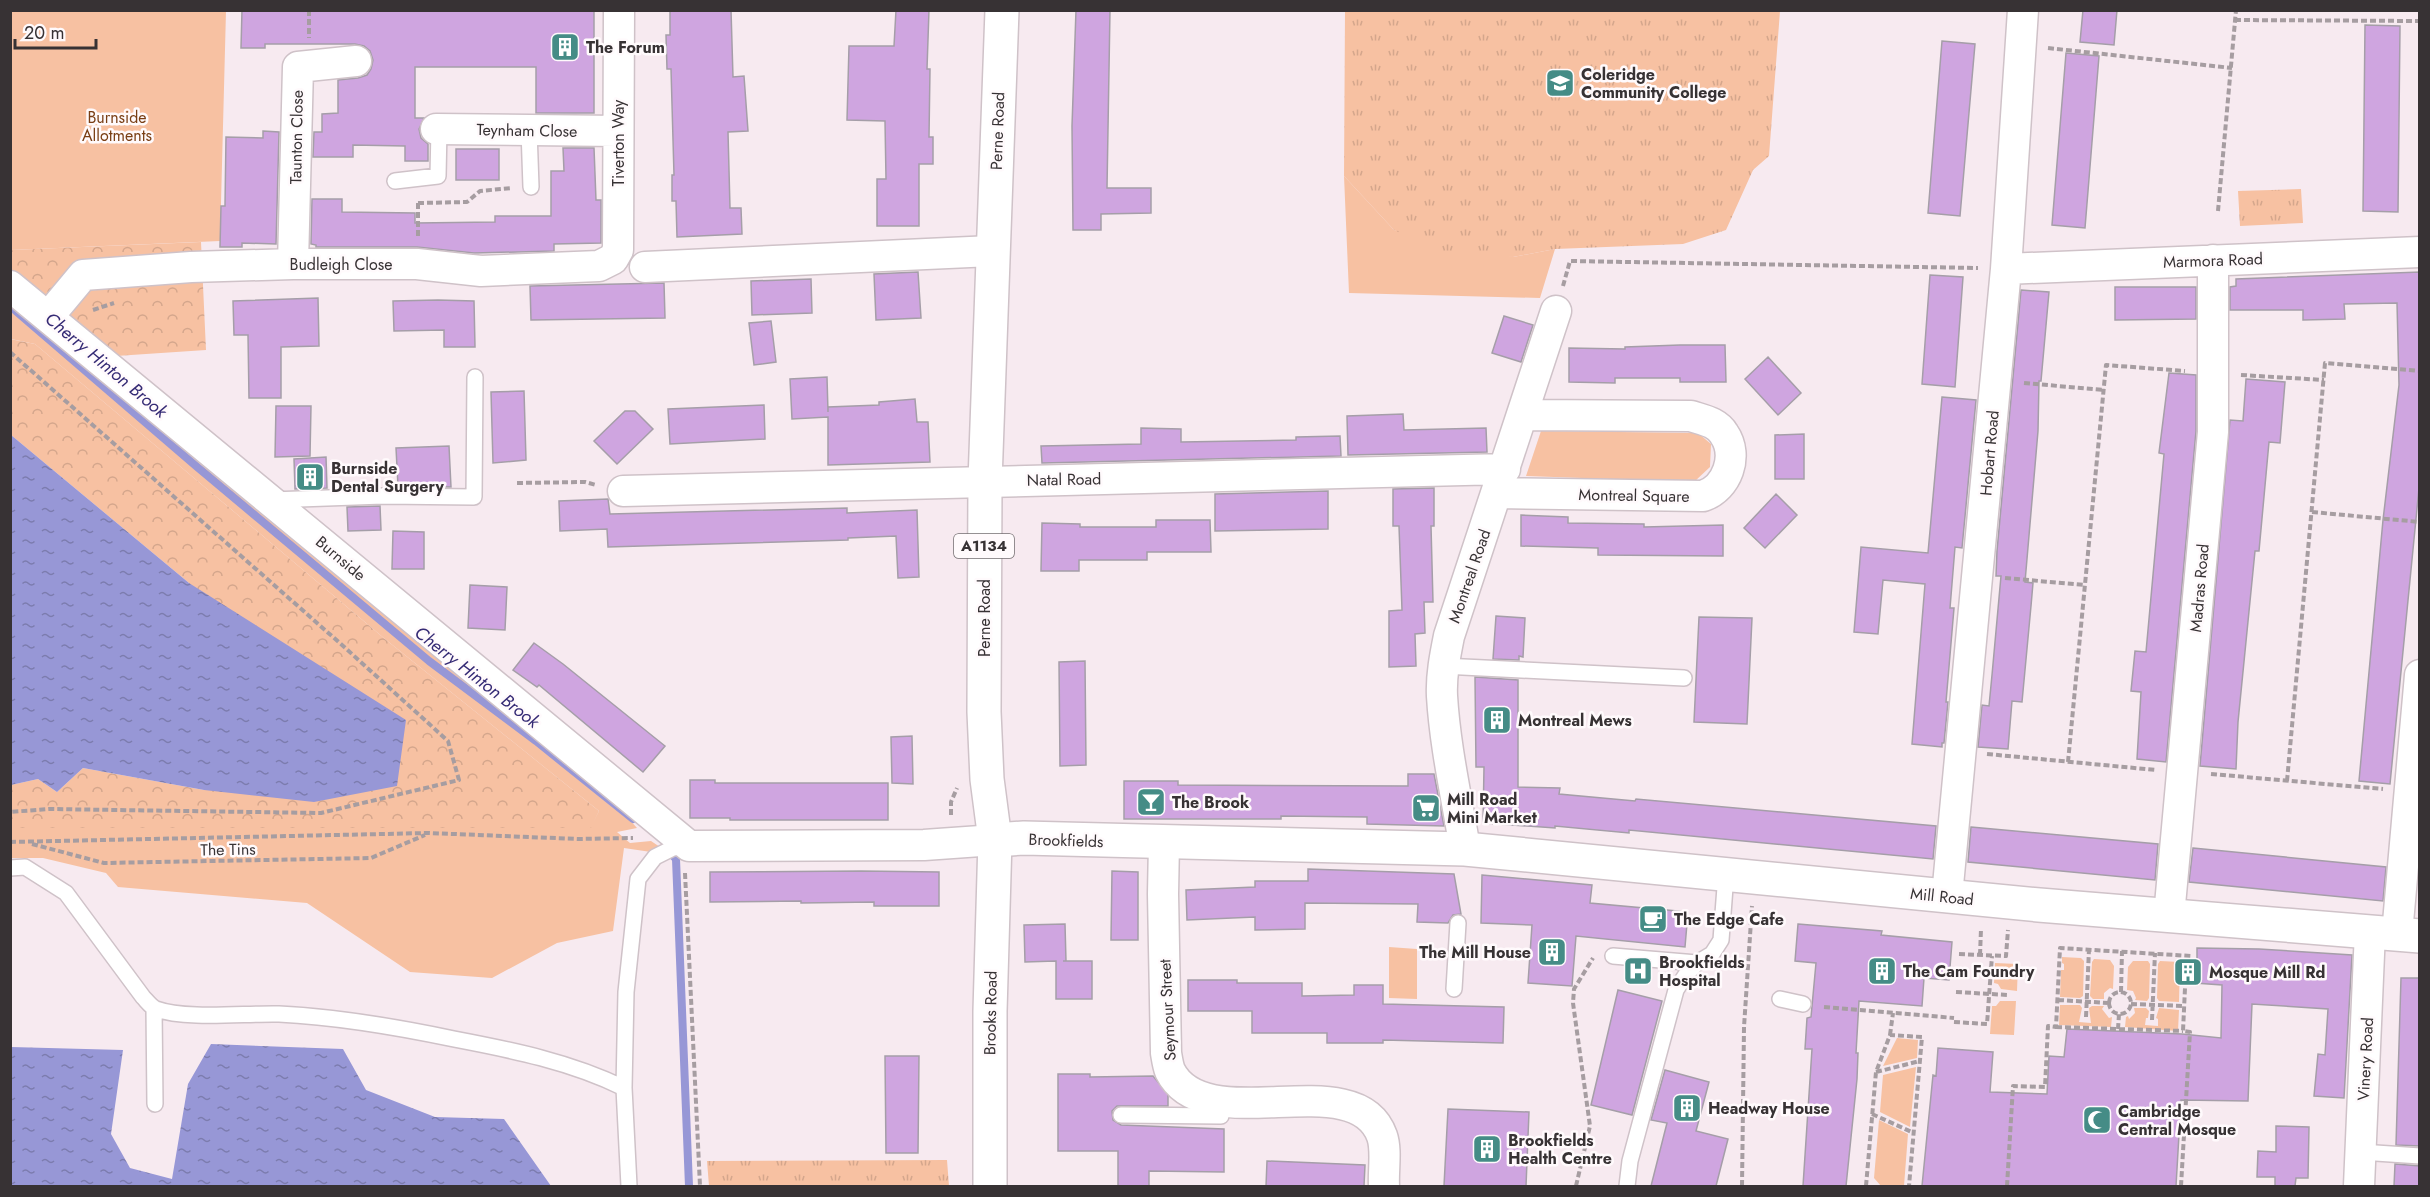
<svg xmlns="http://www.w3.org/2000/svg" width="2430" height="1197" viewBox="0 0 2430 1197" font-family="Jost,sans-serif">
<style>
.green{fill:#f7c1a2}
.forest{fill:url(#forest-crowns)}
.park{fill:url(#park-tufts)}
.water{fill:url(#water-ripples)}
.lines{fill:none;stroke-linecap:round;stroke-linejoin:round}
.stream{stroke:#9797d6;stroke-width:8}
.building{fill:#cfa5e0;stroke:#a59ea8;stroke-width:1.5}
.lane-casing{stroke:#cfc2c8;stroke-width:18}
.street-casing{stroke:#cfc2c8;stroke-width:33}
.secondary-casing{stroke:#cfc2c8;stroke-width:36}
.primary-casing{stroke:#cfc2c8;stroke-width:36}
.path{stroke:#a69da1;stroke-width:4;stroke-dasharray:6 3;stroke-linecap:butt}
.lane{stroke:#fff;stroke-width:15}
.street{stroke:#fff;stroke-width:30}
.secondary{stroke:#fff;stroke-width:33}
.primary{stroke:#fff;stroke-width:33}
.labels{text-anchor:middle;stroke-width:5;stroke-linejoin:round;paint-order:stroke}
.shield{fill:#fffafc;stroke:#736e70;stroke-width:1.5}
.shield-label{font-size:15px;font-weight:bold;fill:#373234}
.poi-label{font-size:16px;font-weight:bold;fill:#373234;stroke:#fffafc;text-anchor:start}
.park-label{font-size:16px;fill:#793e14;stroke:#fffafc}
.street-label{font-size:16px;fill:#373234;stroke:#fffafc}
.water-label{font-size:18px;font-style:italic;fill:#352b75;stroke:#fffafc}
</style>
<defs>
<pattern id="forest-crowns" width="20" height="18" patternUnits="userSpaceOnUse" patternTransform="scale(1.5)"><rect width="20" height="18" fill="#f7c1a2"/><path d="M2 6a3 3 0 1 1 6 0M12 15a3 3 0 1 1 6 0" fill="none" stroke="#d4a68c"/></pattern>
<pattern id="park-tufts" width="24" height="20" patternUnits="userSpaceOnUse" patternTransform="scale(1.5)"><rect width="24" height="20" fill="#f7c1a2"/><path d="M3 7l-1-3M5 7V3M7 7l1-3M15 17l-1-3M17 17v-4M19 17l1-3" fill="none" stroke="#d4a68c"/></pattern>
<pattern id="water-ripples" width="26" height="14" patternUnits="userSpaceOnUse" patternTransform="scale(1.5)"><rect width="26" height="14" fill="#9797d6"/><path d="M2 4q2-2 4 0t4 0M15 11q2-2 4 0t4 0" fill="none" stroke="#7c7cae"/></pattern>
</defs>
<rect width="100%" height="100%" fill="#f7eaf0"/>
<path class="green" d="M10,11h216l-6,230 -209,9z
M1344,176l50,54 119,27 42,-8 -15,49 -191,-5z
M10,302l578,471 49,55 -20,4 13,11 21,-2 9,6 -9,5 -27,-4 -11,83 -56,12 -65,35 -82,-6 -103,-69 -189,-16 -12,-14 -63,-15h-32v-30h579l9,-17 -214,-172 -350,-295 -24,-5z
M1541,431l157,2 13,11 -1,23 -16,15 -168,-6z
M1389,947l28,2v50l-28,-1z
M2062,957l19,1 3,3 -1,35 -3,2 -20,-1 1,-27h3v-6l-2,-1z
M2094,959l16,1 4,6 -1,23 -3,-1 -6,5v6h-11l-3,-3 2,-34z
M2133,961h15l2,3 -1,34 -2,3 -12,-1 1,-2 -3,-7 -6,-1 1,-23z
M2160,961l20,1 -1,40 -20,-1 -2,-3 1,-34z
M1995,963l23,1 -1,27 -16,-2 -3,-5 -4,-1z
M2000,1001h16l-2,34 -24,-1 2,-28h4z
M2060,1005h20l2,3 -3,14 12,1 -2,-15 3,-2h12l-2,3 7,9 3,-1 -1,10 -52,-2z
M2134,1008h12l3,3 -1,7h-2l-1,7 13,1v-7l-2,-1 3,-10 20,2 -1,21 -53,-4 1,-10 2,-1 1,3 6,-6z
M1897,1038l21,2 -1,18 -34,8z
M1916,1067l-6,60 -30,-15 3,-37z
M1879,1120l29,14 -4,52h-23l-7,-8z"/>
<path class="forest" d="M201,242l5,108 -90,6 -105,-54v-52z
M10,339l25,5 350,295 214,172 -8,17h-580v-43l27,-6 19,13 26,-24 121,22 -15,-207 -178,-148z"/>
<path class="park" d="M1345,11h435l-11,145 -16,14 -27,60 -43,14 -128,5 -42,8 -66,-2 -53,-25 -50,-54z
M2301,189l2,34 -63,3 -2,-35z
M947,1160l2,26h-240l-2,-25z"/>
<path class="water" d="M11,435l178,148 217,137 -9,66 -83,16 -110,-12 -121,-22 -26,24 -19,-13 -27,6z
M211,1044l132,5 23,41 69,27 69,2 47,67h-540v-139l112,3 -12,84 19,34 42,11 16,-95z"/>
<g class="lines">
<path class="stream" d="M10,306l186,160 233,195 107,80 97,78
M667,849l9,10 13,327"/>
</g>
<path class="building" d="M242,10h352v103h-58v-46h-121v51h9l-5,11 2,9 7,6v17h-23v-15l-52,-1v12h-40l1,-25h8v-18l16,-1v-33l20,-2 9,-3 4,-6 2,-9 -3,-9 -6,-5 -9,-2h-90v4h-24z
M670,10h61l2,67 11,-1 4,55 -20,1 2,76h11l1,26 -65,3 -1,-36h-4v-26h2l-3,-106h-4l-1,-34h4z
M896,10h33l-2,59h3l-1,68h4v27h-14v62h-42v-47h9l-1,-58 -38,-1 2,-74h45z
M1076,10h34l-3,178h44v25l-50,1v16h-28l-1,-104z
M2083,10h34l-3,35 -34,-3z
M2365,25l35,1 -2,186 -35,-1z
M1942,41l33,3 -15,172 -32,-3z
M2066,53l33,3 -14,172 -33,-3z
M263,131l16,1 -3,112 -34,-1v4h-22l1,-41h4l1,-69 37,1z
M563,148h31l2,52h5v43l-47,1v7l-80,2 -57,-6h-101v-2l-5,-1 1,-45h30v13l73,1v10l80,-1v-6h56v-45h13z
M456,149h43v31h-43z
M918,272l3,46 -45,2 -2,-46z
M2420,272v206l-30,306 -31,-3 24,-261 16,-135 -2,-82 -53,1 1,15 -42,1v-10h-73v-23l6,-1v-7z
M1930,275l33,2 -8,110 -33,-3z
M811,279l1,34 -60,2 -1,-34z
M664,283l1,35 -134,2 -1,-34z
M2115,287h81v32l-81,1z
M2021,290l28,2 -8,89h-2l-1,50 -13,151 8,1 -2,23 -9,96 -10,-1 -4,48 -30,-2 4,-42 7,1 3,-31 9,-99h-5l1,-25z
M318,298l1,48 -38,1v51h-32l-1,-63h-14l-1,-34z
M438,300l36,1 1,46h-31v-17l-50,1 -1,-30z
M1504,316l29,9 -12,37 -29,-9z
M771,321l5,41 -22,3 -5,-42z
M1680,345h45l1,37h-46v-4h-65v5l-46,-1v-34l56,1v-2z
M1768,357l33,36 -23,22 -33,-36z
M2169,373l27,2v56l-30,331 -29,-3 4,-67 -10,-1 4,-40 11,1 18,-198 -5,-1z
M827,377l1,35v-5l51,-2v-3l36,-3 2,23h11l2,40 -102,3v-48l-36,2 -2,-40z
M2246,379l39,3 -5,61 -11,-1 -10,109h-4l-17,171 -2,47 -36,-3 30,-346 13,1z
M524,391l2,69 -33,3 -2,-71z
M1942,397l34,3 -14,148 -7,-1 -5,61h4l-8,94h2l-4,41h-2v4l-30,-3 13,-160 -42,-4 -5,54 -24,-2 7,-85 67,6z
M764,405l1,34 -95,5 -2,-35z
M276,406h35l-1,50 -35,1z
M625,411h10l18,18 -36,35 -23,-23z
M1403,414l1,16 82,-2 1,24 -139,3 -1,-39z
M1141,428l40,1v13l115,-2v-3l44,-1 1,20 -299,7 -1,-17 100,-2z
M1804,434v45h-29v-44z
M449,446l2,41 -53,-1 -2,-38z
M326,457l1,31 -32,1 -1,-30z
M1434,488v38h-3l2,76h-9l1,31 -10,1 1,32 -27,1v-56l13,-1 -3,-84h-6v-37z
M1328,491v38l-113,2v-37z
M1776,494l21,21 -32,33 -21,-20z
M608,499l2,15 237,-6v5l70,-3 2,67 -21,1 -2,-42 -48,2v2l-240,7 -1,-18 -47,2 -1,-30z
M380,506l1,24 -33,1 -1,-24z
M1521,515l47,2v6l76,1v3l79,-2v31l-125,-1v-7l-77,-2z
M1156,520h54l1,32h-64v8h-68v11h-38l1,-48 38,1v3h76z
M393,531l31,1v37h-32z
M470,585l37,2 -2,43 -37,-2z
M1496,616l29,2 -2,39 -4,-1v4l-26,-1z
M1699,617l53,1 -5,106 -53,-2z
M534,643l29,21 102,82 -22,26 -104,-87 -2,2 -24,-17z
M1085,661l1,104 -26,1 -1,-104z
M1475,677l43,3v107l42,1 -1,6 76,7 1,-2 300,27 -3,33 -304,-29v3l-74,-7v2l-72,-5 1,-56h-8z
M912,736l1,48 -21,-1 -1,-46z
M1408,774h26l10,52 -77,-2v-7l-86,-1v3h-157v-38h54v4l230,1z
M690,780h25v3h173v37h-158v-2h-40z
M1971,827l187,17 -3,36 -187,-18z
M2193,848l193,19 -3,34 -194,-19z
M1308,869l146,5 7,40 -8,1 -5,8 -31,-1 1,-18 -113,-1v26l-50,1v-13l-68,3 -1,-30 69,-3v-6h53z
M861,871l78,1v34h-65v-4l-73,1v-2l-91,1v-30z
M1112,871l26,1v68h-27z
M1482,875l110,10 -2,18 98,9 -3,35 -109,-11 -4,50 -44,-3 4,-58 -51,-2z
M1065,924l1,37h-3h29v38h-36v-38l-31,1 -1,-37z
M1798,924l84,7 -1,4 71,7 -3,38 -25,-2 -2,28 -63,-5 -3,52h2l-1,26 -11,107h-43l9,-137h-7l2,-31 4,-1 5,-54 -21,-2z
M2197,948l62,1 93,6 -8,143 -30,-2 4,-42 7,1 3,-46 -76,-5 -4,97 -67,-1 -5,86h-254l11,-111 3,1 2,-28 55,4 -3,40 57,2 2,-38 15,1 3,-28 115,5 39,4 1,-53 -41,-3 1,-21 15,1z
M2401,978h19v168l-24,-1z
M1188,980h49v3h65v13l52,-1v-10h29v19l121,3 -1,36 -120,-3v3h-56v-10h-75v-22h-64z
M1618,990l44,11 -30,114 -41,-10z
M885,1056h34l-1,97h-32z
M1665,1070l44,12 -13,49 32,8 -12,47h-65l16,-63 -16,-3z
M1058,1074h32v3l63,-1 15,18v12h-51l-5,5 1,9 8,5 103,4v43l-75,-1v15h-31v-35h-60z
M1448,1109l81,3 -3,74h-82z
M2276,1126l33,1 -1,51h-12l-1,8h-20v-9h-18l1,-26 18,1z
M1267,1161l98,4 -1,21h-98z
M2395,1164l25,2v20h-26z"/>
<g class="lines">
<g class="lane-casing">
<path id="lane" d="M529,130l2,57
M395,181l43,-5 1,-47
M271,500l112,-4 91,1 1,-120
M1443,666l241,12
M10,868l15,-1 41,26 77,104c4,4 8,10 13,12 31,11 89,4 123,5 59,3 118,13 175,25 58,11 117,23 170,49l5,98
M1613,956l84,7
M1454,989l4,-66
M1780,999l23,5
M154,1008l1,96
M624,1088l2,-96 12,-113 17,-22 18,-9 15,-2
M1121,1115l100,1 2,-14
M2361,1152l59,4
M1627,1186l3,-25 46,-171 9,-14 12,-13 15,-9 9,-14 5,-66"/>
</g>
<g class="street-casing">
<path id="street" d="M436,129l182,2
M293,264l5,-197 58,-6
M645,267l347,-16
M2006,269l414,-17
M10,286l679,560 235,-1 71,-5
M48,317l35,-42 108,-8 102,-3h124l64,7 118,-5 14,-7 5,-9 1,-240
M623,491l882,-22
M1497,493l206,3c24,-8 36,-40 21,-62 -7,-12 -21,-14 -33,-18l-169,-1
M1164,842l-1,52 3,159c1,6 2,13 4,18 35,70 186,-9 212,65 5,14 1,35 2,50
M1465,849c-8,-50 -20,-102 -23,-153 -1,-20 3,-40 7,-60l107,-325
M1947,896l59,-627 17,-259
M2169,916l44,-484v-172
M2397,934l23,-259
M2359,1186l11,-255"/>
</g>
<g class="secondary-casing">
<path id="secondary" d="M995,840l29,-2 441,11 574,56 381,31"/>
</g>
<g class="primary-casing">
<path id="primary" d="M990,1186v-175l5,-171 -8,-61 -3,-67 1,-231 17,-471"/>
</g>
<path class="path" d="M309,10v28
M2235,20l185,1
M2048,48l184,20
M418,203l49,-1 13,-11 32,-3
M2218,211l18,-201
M418,236v-34
M1563,286l7,-25 408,7
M93,310l21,-7
M10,352l332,293 106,96 11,39 -138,33 -272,-4 -39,3
M2241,375l83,5
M2024,383l80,7
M517,483l68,-1 11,3
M2312,512l108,10
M2005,578l80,7
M1987,754l169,16
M2068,762l38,-397 79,6
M2211,774l172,15
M2287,781l38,-418 95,8
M951,815v-13l6,-14
M10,842l419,-9 149,6 55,-1
M32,844l72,19 267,-5 54,-23
M685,873l15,313
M1959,954l47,2 2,-26
M1980,955l1,-26
M1956,992l52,3
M2121,992l1,-41
M2109 1003a11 11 0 1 1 22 0a11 11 0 1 1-22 0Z
M2058,1000l51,3
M2131,1004l53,2
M1824,1007l130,11
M2086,1017l3,-68
M2152,1020l3,-67
M1954,1022l33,2 5,-68
M2056,1027l127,4
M2118,1029l1,-15
M1890,1035l3,-22
M1876,1072l44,-11
M1872,1114l42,19
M1576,1186l14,-60 -17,-123 1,-14 19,-31
M1742,1186l2,-159 8,-121
M1866,1186l10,-114 14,-37 32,2 -13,149
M2007,1186l6,-100 32,1 3,-61 8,1 4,-79 131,8
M2181,1186l9,-154 -7,-1 2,-43"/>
<use href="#lane" class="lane"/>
<use href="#street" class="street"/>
<use href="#secondary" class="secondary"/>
<use href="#primary" class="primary"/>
</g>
<defs>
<g id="building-square" transform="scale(1.5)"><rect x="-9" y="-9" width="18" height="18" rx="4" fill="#458c86" stroke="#fffafc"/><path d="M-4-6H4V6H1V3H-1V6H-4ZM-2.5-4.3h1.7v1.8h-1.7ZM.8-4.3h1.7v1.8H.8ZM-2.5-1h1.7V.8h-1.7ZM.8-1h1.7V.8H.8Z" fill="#fff"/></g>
<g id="school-square" transform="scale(1.5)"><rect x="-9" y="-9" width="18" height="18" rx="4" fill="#458c86" stroke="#fffafc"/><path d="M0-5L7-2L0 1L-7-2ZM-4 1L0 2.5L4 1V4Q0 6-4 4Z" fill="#fff"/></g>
<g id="bar-square" transform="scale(1.5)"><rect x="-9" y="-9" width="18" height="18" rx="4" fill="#458c86" stroke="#fffafc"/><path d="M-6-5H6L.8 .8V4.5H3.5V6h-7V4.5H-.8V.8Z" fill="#fff"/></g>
<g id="supermarket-square" transform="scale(1.5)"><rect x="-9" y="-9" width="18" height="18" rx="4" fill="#458c86" stroke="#fffafc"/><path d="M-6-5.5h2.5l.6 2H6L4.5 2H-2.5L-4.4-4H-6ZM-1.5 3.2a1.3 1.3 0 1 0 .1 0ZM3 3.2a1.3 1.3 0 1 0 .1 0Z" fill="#fff"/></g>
<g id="cafe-square" transform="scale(1.5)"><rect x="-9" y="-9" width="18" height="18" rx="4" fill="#458c86" stroke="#fffafc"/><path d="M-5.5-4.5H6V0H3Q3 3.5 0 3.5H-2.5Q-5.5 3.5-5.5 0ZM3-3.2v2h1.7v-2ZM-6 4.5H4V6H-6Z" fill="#fff"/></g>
<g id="hospital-square" transform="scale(1.5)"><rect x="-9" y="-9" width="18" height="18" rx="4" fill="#458c86" stroke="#fffafc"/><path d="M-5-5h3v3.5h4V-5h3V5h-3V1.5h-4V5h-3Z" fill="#fff"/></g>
<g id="mosque-square" transform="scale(1.5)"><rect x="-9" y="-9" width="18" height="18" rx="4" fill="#458c86" stroke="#fffafc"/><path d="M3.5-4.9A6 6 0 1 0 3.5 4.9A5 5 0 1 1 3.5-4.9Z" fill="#fff"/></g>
</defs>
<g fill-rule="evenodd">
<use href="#building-square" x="565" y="47"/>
<use href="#school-square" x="1560" y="83"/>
<use href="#building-square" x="310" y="477"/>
<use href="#building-square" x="1497" y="720"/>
<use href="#bar-square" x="1151" y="802"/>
<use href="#supermarket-square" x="1426" y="808"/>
<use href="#cafe-square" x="1653" y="919"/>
<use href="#building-square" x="1552" y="952"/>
<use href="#hospital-square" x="1638" y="971"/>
<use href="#building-square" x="1882" y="971"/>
<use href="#building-square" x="2188" y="972"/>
<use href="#building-square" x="1687" y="1108"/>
<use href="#mosque-square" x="2097" y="1120"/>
<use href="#building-square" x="1487" y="1149"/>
</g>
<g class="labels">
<rect class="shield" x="954" y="534" width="60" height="24" rx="4.5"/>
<g class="shield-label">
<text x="984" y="551">A1134</text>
</g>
<g class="poi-label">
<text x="586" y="53">The Forum</text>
<text x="1581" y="80">Coleridge<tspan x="1581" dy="18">Community College</tspan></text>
<text x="331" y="474">Burnside<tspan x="331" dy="18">Dental Surgery</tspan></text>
<text x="1518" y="726">Montreal Mews</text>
<text x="1447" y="805">Mill Road<tspan x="1447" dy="18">Mini Market</tspan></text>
<text x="1172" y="808">The Brook</text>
<text x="1674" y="925">The Edge Cafe</text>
<text x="1531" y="958" text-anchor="end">The Mill House</text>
<text x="1659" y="968">Brookfields<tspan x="1659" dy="18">Hospital</tspan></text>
<text x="1903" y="977">The Cam Foundry</text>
<text x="2209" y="978">Mosque Mill Rd</text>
<text x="1708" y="1114">Headway House</text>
<text x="2118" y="1117">Cambridge<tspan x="2118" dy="18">Central Mosque</tspan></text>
<text x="1508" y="1146">Brookfields<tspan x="1508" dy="18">Health Centre</tspan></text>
</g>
<g class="park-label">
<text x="117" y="123">Burnside<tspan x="117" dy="18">Allotments</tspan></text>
</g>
<g class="street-label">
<text transform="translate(527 130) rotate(1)" y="6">Teynham Close</text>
<text transform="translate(997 131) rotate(-88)" y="6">Perne Road</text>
<text transform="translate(296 137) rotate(-89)" y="6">Taunton Close</text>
<text transform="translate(618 143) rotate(-90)" y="6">Tiverton Way</text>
<text transform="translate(2213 260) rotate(-2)" y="6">Marmora Road</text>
<text x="341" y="270">Budleigh Close</text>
<text transform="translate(1989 453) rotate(-85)" y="6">Hobart Road</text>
<text transform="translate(1064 479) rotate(-1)" y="6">Natal Road</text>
<text transform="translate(1634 495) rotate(1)" y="6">Montreal Square</text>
<text transform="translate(341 558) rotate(40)" y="6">Burnside</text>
<text transform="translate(1469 576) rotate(-71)" y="6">Montreal Road</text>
<text transform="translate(2199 588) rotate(-85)" y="6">Madras Road</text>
<text transform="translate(984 618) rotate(-90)" y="6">Perne Road</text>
<text transform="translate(1066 840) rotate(2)" y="6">Brookfields</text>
<text transform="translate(228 849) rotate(-1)" y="6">The Tins</text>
<text transform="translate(1942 896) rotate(6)" y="6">Mill Road</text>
<text transform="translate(1167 1010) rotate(-93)" y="6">Seymour Street</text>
<text transform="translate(990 1013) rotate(-89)" y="6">Brooks Road</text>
<text transform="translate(2365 1059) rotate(-87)" y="6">Vinery Road</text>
</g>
<g class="water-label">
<text transform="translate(106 365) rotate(40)" y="6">Cherry Hinton Brook</text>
<text transform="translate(477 677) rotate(38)" y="6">Cherry Hinton Brook</text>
</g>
</g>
<rect width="2430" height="1197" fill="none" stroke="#373234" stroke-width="24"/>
<path d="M15 39v9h81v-9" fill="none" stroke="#373234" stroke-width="3"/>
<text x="24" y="39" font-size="18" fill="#373234" stroke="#fffafc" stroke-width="4.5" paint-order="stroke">20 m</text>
</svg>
